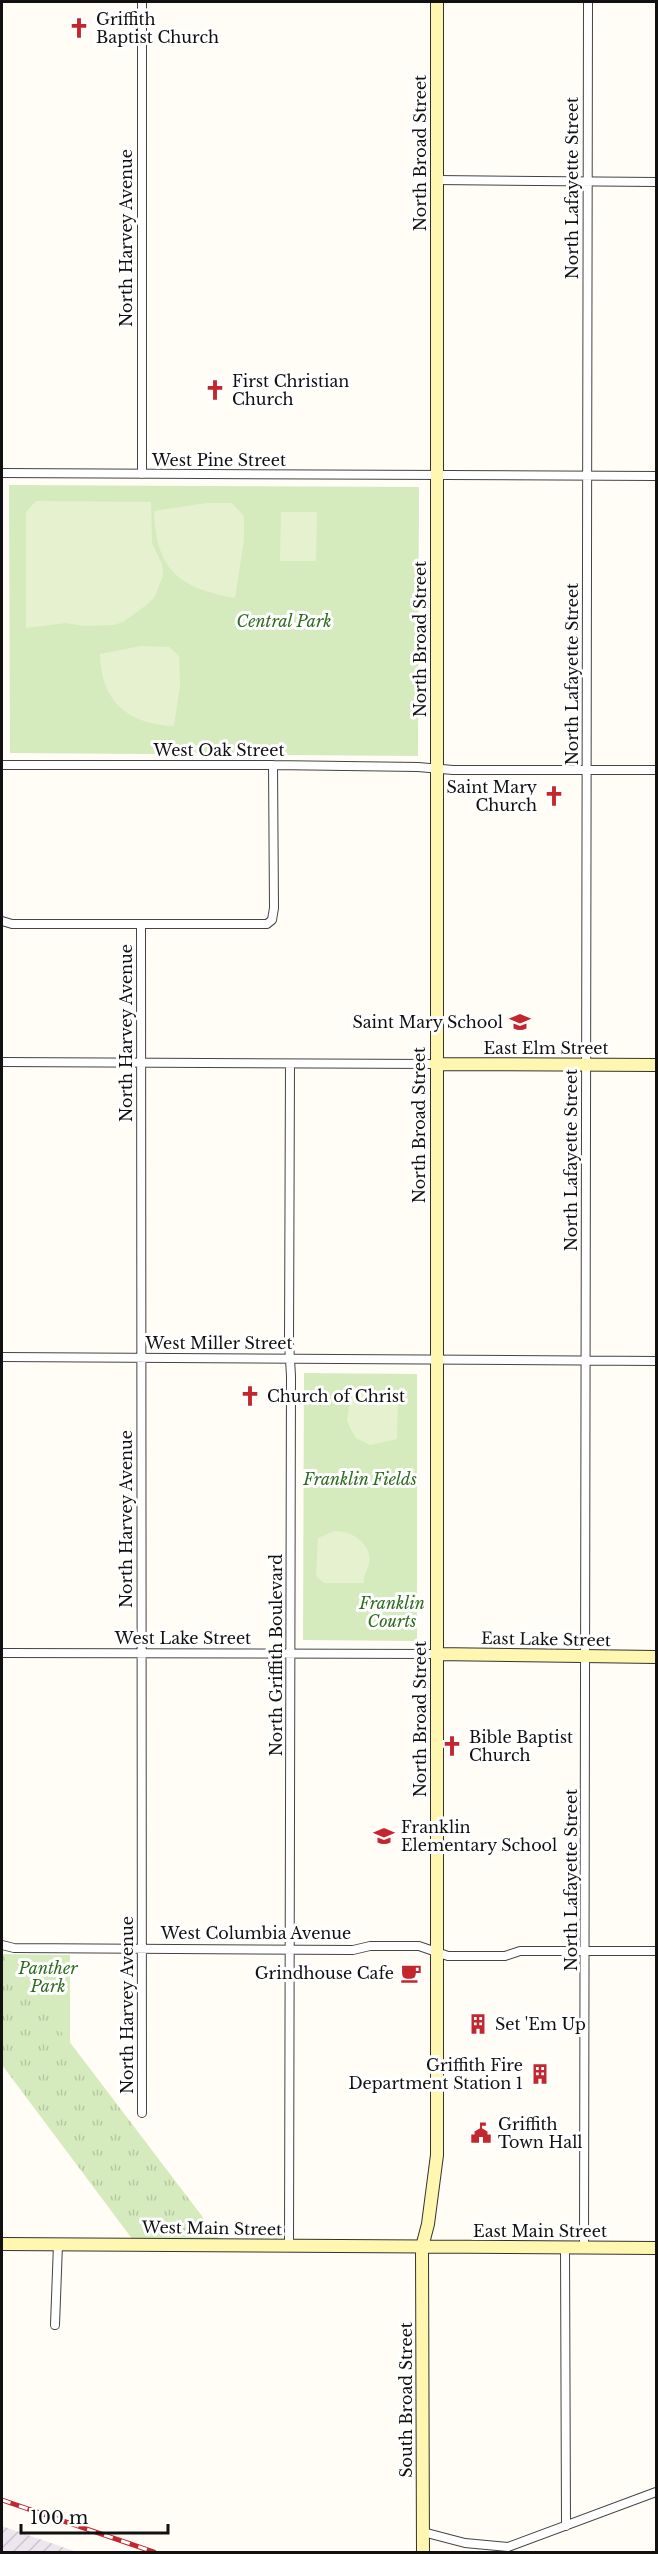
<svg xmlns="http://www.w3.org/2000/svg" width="658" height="2554" viewBox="0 0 658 2554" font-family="'Libre Baskerville',serif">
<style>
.industrial{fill:url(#industrial-furrows)}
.grass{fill:url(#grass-tufts)}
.park{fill:#d5ebbd}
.pitch{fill:#e6f2cf}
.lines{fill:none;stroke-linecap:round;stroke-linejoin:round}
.street-casing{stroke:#444;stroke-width:10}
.secondary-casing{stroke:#333;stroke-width:14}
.street{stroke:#fff;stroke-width:8}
.secondary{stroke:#fff6b0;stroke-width:12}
.rail-casing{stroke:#c4262e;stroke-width:5}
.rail{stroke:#fff;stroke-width:3;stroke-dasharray:9;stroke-linecap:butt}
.labels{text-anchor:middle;stroke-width:6;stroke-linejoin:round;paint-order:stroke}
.poi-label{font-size:16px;fill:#111;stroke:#fff;text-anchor:start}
.street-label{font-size:16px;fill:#111;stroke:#fff}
.park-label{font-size:16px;font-style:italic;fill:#2f6b1f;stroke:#fff}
</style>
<defs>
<pattern id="industrial-furrows" width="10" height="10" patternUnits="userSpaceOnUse" patternTransform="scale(1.5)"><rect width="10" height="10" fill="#eee6ef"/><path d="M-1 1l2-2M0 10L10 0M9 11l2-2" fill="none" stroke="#cbc4cc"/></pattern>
<pattern id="grass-tufts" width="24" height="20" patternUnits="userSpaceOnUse" patternTransform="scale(1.5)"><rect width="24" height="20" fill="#d5ebbd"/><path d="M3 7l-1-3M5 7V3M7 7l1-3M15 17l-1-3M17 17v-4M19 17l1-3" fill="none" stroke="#b6c8a1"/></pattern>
</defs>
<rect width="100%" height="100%" fill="#fffdf5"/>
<path class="industrial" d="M2,2526l75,26h-75z"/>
<path class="grass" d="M2,1953l222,292 -88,-1 -134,-179z"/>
<path class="park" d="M9,485l410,2 -1,269 -408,-3z
M304,1373l113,1v267l-114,-1z
M2,1954l68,1v88z"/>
<path class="pitch" d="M36,501l115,1 1,41 10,21 1,12 -9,22 -9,8 -22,16 -9,3 -30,1 -18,-3 -40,5v-116z
M207,503h25l12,13v24l-9,58c-56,-10 -79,-28 -81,-87z
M281,512h36l-1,49h-36z
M141,646l28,1 10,9 1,29 -6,41c-46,-2 -73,-24 -74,-72z
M352,1392l40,1 6,6 -1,40 -27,6 -14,-7 -6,-10 -3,-8z
M335,1531c17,0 38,13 34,33 -2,7 -6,12 -5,19h-40l-8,-7 2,-38z"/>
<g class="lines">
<g class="street-casing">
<path id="street" d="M437,180l219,2
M2,473l654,3
M142,474v-472
M2,765h271l145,2 35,3h203
M2,921l10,3h255l5,-4 2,-12 -1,-143
M141,924l1,1189
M2,1062l433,2
M2,1357l654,4
M2,1653l434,1
M2,1945l12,3 339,2 17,-4h49l29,10h57l15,-5h136
M289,2246l2,-870 -2,-33 1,-279
M565,2247l1,279
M584,2247l4,-2245
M55,2325l3,-81
M423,2532l42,11 43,4 148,-55"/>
</g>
<g class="secondary-casing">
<path id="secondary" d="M435,1064l221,1
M436,1654l220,3
M2,2244l654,4
M423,2552l-1,-305 6,-23 9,-69v-2153"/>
</g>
<use href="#street" class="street"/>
<use href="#secondary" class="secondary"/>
<g class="rail-casing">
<path id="rail" d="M2,2500l152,52"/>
</g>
<use href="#rail" class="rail"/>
</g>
<defs>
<g id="church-bare" transform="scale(1.62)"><path d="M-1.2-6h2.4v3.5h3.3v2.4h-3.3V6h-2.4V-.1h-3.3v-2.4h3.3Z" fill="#c4262e" stroke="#fff" stroke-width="2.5" paint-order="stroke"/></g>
<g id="school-bare" transform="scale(1.62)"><path d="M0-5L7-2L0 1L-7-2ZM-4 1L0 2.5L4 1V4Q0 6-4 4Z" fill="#c4262e" stroke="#fff" stroke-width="2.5" paint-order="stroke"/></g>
<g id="cafe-bare" transform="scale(1.62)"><path d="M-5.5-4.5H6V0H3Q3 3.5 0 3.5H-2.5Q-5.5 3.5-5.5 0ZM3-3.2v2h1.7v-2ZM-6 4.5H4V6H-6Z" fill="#c4262e" stroke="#fff" stroke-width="2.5" paint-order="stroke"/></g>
<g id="building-bare" transform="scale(1.62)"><path d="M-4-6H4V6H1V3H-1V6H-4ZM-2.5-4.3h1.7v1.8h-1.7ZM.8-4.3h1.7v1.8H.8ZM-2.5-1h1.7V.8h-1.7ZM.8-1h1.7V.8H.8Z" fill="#c4262e" stroke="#fff" stroke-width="2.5" paint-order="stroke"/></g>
<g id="civic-bare" transform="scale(1.62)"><path d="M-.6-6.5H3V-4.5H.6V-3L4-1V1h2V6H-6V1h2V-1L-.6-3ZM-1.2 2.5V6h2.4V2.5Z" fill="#c4262e" stroke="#fff" stroke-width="2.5" paint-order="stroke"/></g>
</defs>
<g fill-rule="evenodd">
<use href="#church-bare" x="79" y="28"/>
<use href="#church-bare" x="215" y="390"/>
<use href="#church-bare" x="554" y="796"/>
<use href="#school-bare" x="520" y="1022"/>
<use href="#church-bare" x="250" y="1396"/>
<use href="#church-bare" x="452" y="1746"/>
<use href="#school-bare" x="384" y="1836"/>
<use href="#cafe-bare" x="411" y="1973"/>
<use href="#building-bare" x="478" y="2024"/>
<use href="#building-bare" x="540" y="2074"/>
<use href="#civic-bare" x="481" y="2133"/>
</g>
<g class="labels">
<g class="poi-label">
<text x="96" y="25">Griffith<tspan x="96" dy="18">Baptist Church</tspan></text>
<text x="232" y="387">First Christian<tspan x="232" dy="18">Church</tspan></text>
<text x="537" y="793" text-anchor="end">Saint Mary<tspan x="537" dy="18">Church</tspan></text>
<text x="503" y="1028" text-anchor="end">Saint Mary School</text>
<text x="267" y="1402">Church of Christ</text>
<text x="469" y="1743">Bible Baptist<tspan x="469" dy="18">Church</tspan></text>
<text x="401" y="1833">Franklin<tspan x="401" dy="18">Elementary School</tspan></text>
<text x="394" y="1979" text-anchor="end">Grindhouse Cafe</text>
<text x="495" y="2030">Set 'Em Up</text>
<text x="523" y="2071" text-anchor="end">Griffith Fire<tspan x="523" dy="18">Department Station 1</tspan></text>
<text x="498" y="2130">Griffith<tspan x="498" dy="18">Town Hall</tspan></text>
</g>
<g class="street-label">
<text transform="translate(420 153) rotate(-90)" y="6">North Broad Street</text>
<text transform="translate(572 188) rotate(-90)" y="6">North Lafayette Street</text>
<text transform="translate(126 238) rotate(-90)" y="6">North Harvey Avenue</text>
<text x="219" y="466">West Pine Street</text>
<text transform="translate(420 639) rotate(-90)" y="6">North Broad Street</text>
<text transform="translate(572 674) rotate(-90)" y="6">North Lafayette Street</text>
<text x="219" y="756">West Oak Street</text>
<text transform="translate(126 1033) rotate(-90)" y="6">North Harvey Avenue</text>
<text x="546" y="1054">East Elm Street</text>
<text transform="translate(419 1125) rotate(-90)" y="6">North Broad Street</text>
<text transform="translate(571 1160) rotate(-90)" y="6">North Lafayette Street</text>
<text x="219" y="1349">West Miller Street</text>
<text transform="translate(126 1519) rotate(-90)" y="6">North Harvey Avenue</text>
<text x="183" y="1644">West Lake Street</text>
<text transform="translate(546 1639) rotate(1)" y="6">East Lake Street</text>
<text transform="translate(276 1655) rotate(-90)" y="6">North Griffith Boulevard</text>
<text transform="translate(420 1719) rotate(-90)" y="6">North Broad Street</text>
<text transform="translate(571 1880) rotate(-90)" y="6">North Lafayette Street</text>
<text x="256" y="1939">West Columbia Avenue</text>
<text transform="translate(127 2005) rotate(-90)" y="6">North Harvey Avenue</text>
<text transform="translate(212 2228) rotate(1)" y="6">West Main Street</text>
<text x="540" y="2237">East Main Street</text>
<text transform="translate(406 2400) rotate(-90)" y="6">South Broad Street</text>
</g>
<g class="park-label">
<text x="284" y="627">Central Park</text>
<text x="360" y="1485">Franklin Fields</text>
<text x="392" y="1609">Franklin<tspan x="392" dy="18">Courts</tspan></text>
<text x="48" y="1974">Panther<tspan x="48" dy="18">Park</tspan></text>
</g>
</g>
<rect width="658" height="2554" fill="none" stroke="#111111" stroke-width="6"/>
<path d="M21 2524v9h147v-9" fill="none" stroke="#111111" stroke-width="3"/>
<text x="30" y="2524" font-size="18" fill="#111111" stroke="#ffffff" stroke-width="4.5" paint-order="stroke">100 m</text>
</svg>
